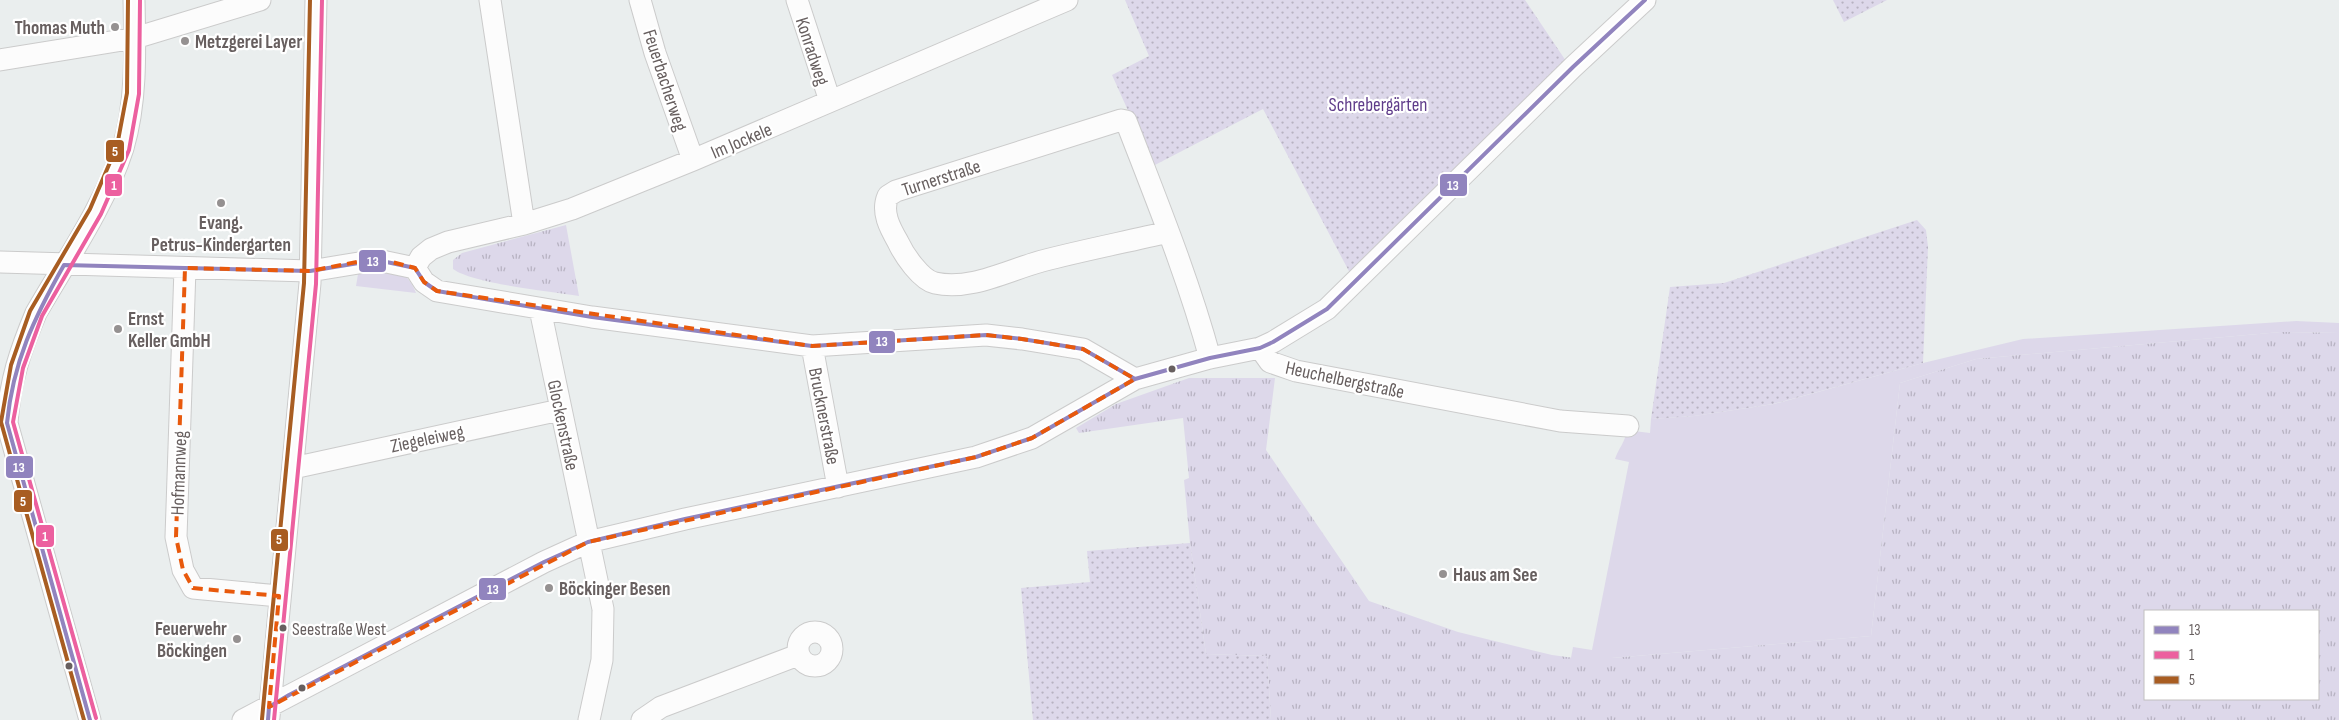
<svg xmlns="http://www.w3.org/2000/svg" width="2339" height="720" viewBox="0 0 2339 720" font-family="'Sofia Sans Condensed',sans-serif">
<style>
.grass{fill:#ddd8ea}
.park{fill:url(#park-tufts);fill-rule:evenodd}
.garden{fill:url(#garden-dots)}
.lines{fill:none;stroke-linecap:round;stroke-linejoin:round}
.minor-casing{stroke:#cbcbcb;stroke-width:23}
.minor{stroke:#fcfcfc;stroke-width:21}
.bus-1-casing{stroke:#fff;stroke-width:8}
.bus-2-casing{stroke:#fff;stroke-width:8}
.bus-3-casing{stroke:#fff;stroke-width:8}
.bus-1{stroke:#9184be;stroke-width:4}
.bus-2{stroke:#ec609f;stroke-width:4}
.bus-3{stroke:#a85d22;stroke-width:4}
.marked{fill:none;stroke:#e8590c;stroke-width:4;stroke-dasharray:10 6;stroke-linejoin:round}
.poi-dot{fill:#959191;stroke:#fff;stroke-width:2}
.bus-dot{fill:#675f5f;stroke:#fff;stroke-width:2}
.labels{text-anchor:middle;stroke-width:4.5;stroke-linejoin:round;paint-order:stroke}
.bus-label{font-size:18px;fill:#675f5f;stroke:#fff;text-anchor:start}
.poi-label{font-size:19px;font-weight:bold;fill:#675f5f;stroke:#fff;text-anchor:start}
.street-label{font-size:19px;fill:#675f5f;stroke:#fff}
.park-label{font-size:19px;fill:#5f3c8a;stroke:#fff}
.line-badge{stroke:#fff;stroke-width:2}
.badge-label{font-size:14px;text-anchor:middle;font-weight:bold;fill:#fff}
</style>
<defs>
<pattern id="park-tufts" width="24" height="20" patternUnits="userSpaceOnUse" patternTransform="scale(1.25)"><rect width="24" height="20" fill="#ddd8ea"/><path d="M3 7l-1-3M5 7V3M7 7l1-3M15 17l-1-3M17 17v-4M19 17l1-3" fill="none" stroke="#b7b2c1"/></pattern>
<pattern id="garden-dots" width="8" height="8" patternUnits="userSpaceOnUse" patternTransform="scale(1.25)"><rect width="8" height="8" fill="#ddd8ea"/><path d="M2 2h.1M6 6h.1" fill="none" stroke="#b7b2c1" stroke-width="1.8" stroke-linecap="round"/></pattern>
</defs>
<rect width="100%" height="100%" fill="#eaeeee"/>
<path class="grass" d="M359,268c27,1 45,-5 57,25l-60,-7z
M2296,321l43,2v10l-58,-1 -305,27 -76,24 -29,253 -259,22 -2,6 2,4 69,-9 55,5 26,-5 25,-12 93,-9 25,-249 62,-25 33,-5 2,31 -38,9 -15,20 6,12 22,-5 21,-10 41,-7 38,7 23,7 10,12 18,-11h24l63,-12 30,3 94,-28v87l-70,57 -43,46 -30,23 -22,11h-29v8l-25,1 -14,19 11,32 -22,28 -3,21h-69l-6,-14 -49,-24 -29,-9 -63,9v-8c-75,6 -150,11 -225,11 -14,1 -29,7 -42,5 -19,-2 -28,-13 -39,-27l3,-16 19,3 37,-188 -14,-3c3,-10 12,-19 11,-29l24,3 1,-14 43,-3 80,-12 149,-41 100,-24z"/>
<path class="park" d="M566,225l13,71c-30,-5 -105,-12 -126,-27v-9l9,-7z
M2281,332l58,1v387h-1068l-4,-64 -61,-2 -16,-111 -6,-63 5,-2 -6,-60 -104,15 -3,-5 40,-24 73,-26h86l-9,72 103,151 89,31 94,23 37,5 282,-24 29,-253 76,-24zM2145,611h173v88h-173z"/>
<path class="garden" d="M1125,0h400l43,64 -217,211 -88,-166 -110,57 -41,-91 37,-19z
M1833,0h54l-43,22z
M1917,220l9,10 2,17 -5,116 -150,41 -79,12 -43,3 19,-132 54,-4z
M1190,543l16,111 61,2 4,64h-238l-12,-132 69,-6 -3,-31z"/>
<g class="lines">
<g class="minor-casing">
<path id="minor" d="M490,0l34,224
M640,0l15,53 38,107
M797,0l33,101
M0,60l135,-22 125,-38
M1168,232c-42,10 -84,18 -126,29 -34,9 -71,30 -107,22 -14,-3 -31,-28 -37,-41 -8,-14 -17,-30 -10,-46l8,-5 225,-71 5,1c30,78 62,156 84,237
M0,262l310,9 67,-11 38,8 9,14 13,9 155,26 220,29 174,-11 36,4 61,10 52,30
M185,268l-9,269 7,33 10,18 86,8
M415,268l6,-11 10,-8 17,-7 76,-18 48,-15 121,-49 374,-160
M540,309l63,300 -1,51 -13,60
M812,346l26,141
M1260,348l10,14 26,9 264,50 68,5
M293,468l267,-58
M798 649a17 17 0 1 1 34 0a17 17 0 1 1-34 0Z
M269,717l41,-434 6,-283
M90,720l-83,-297c3,-42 13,-72 29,-110 30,-52 69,-108 87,-165 14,-47 12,-100 11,-148
M243,720l301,-158 44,-20 97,-23 291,-62 56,-19 103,-59 75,-21 50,-10 13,-6 54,-33 246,-242 72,-67
M642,720l19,-13 137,-52"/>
</g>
<use href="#minor" class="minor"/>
<g class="bus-1-casing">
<path id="bus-1" d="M90,720l-83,-297c6,-61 27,-105 57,-158l246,6 67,-11 38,8 9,14 13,9 155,26 220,29 174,-11 36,4 61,10 52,30
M268,720l1,-13 20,-12 255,-133 44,-20 97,-23 291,-62 56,-19 103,-59 75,-21 50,-10 13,-6 54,-33 246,-242 72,-67"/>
</g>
<g class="bus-2-casing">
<path id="bus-2" d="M96,718l-83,-296 10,-54 19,-52 59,-102 28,-64 10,-56 1,-94
M274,720l42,-436 6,-284"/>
</g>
<g class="bus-3-casing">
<path id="bus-3" d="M262,719l42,-436 6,-283
M84,720l-83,-298 10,-57 19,-54 60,-102 27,-63 10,-53 1,-93"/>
</g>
<use href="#bus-1" class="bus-1"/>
<use href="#bus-2" class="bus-2"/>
<use href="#bus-3" class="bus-3"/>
</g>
<path class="marked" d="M362,261h26l27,7 9,14 13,9 375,55 174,-11 36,4 61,10 52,30 -103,59 -56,19 -388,85 -319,165 10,-111 -86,-8 -10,-18 -7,-33 9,-269 125,3z"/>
<g class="poi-dot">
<circle cx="115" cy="27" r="5"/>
<circle cx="185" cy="41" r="5"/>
<circle cx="221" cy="203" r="5"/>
<circle cx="118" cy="329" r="5"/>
<circle cx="1443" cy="574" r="5"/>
<circle cx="549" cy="588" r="5"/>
<circle cx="237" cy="639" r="5"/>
</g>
<g class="bus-dot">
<circle cx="1172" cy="369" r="4.5"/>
<circle cx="283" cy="628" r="4.5"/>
<circle cx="69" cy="666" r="4.5"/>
<circle cx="302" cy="688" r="4.5"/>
</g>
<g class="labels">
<g class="bus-label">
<text x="292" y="635">Seestraße West</text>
</g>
<g class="poi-label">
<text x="105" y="34" text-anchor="end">Thomas Muth</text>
<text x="195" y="48">Metzgerei Layer</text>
<text x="221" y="229" text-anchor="middle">Evang.<tspan x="221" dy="22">Petrus-Kindergarten</tspan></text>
<text x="128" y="325">Ernst<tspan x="128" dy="22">Keller GmbH</tspan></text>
<text x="1453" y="581">Haus am See</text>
<text x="559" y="595">Böckinger Besen</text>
<text x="227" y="635" text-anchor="end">Feuerwehr<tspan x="227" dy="22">Böckingen</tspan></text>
</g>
<g class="street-label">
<text transform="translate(813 51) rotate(72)" y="7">Konradweg</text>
<text transform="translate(666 80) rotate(72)" y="7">Feuerbacherweg</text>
<text transform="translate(741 140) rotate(-23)" y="7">Im Jockele</text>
<text transform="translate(941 177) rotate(-18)" y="7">Turnerstraße</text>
<text transform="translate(1345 379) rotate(12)" y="7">Heuchelbergstraße</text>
<text transform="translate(825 416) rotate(79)" y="7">Brucknerstraße</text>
<text transform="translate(564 425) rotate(78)" y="7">Glockenstraße</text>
<text transform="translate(427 438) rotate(-12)" y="7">Ziegeleiweg</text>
<text transform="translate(178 473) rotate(-88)" y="7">Hofmannweg</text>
</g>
<g class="park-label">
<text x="1378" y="111">Schrebergärten</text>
</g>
</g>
<g class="line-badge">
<rect x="105" y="139" width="20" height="24" rx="5" fill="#a85d22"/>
<rect x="1439" y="173" width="29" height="24" rx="5" fill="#9184be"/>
<rect x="104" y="173" width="19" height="24" rx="5" fill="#ec609f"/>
<rect x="358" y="249" width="29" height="24" rx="5" fill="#9184be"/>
<rect x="868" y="330" width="28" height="24" rx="5" fill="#9184be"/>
<rect x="5" y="455" width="29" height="24" rx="5" fill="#9184be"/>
<rect x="13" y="489" width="20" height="24" rx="5" fill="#a85d22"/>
<rect x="35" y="524" width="20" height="24" rx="5" fill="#ec609f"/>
<rect x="270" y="528" width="19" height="24" rx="5" fill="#a85d22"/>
<rect x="478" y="577" width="29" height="24" rx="5" fill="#9184be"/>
</g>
<g class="badge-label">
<text x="115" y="156">5</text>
<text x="1453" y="190">13</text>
<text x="114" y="190">1</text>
<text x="373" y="266">13</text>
<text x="882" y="346">13</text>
<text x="19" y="472">13</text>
<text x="23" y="506">5</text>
<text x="45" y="541">1</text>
<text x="279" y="544">5</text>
<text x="493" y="594">13</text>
</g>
<rect x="2144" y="610" width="175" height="90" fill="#ffffff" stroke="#c2bfbf"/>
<rect x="2154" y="626" width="25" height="8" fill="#9184be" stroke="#c2bfbf"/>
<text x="2189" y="635" font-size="15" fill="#675f5f">13</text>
<rect x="2154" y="651" width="25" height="8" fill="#ec609f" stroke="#c2bfbf"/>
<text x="2189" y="660" font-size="15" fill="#675f5f">1</text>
<rect x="2154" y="676" width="25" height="8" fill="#a85d22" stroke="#c2bfbf"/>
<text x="2189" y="685" font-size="15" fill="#675f5f">5</text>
</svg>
